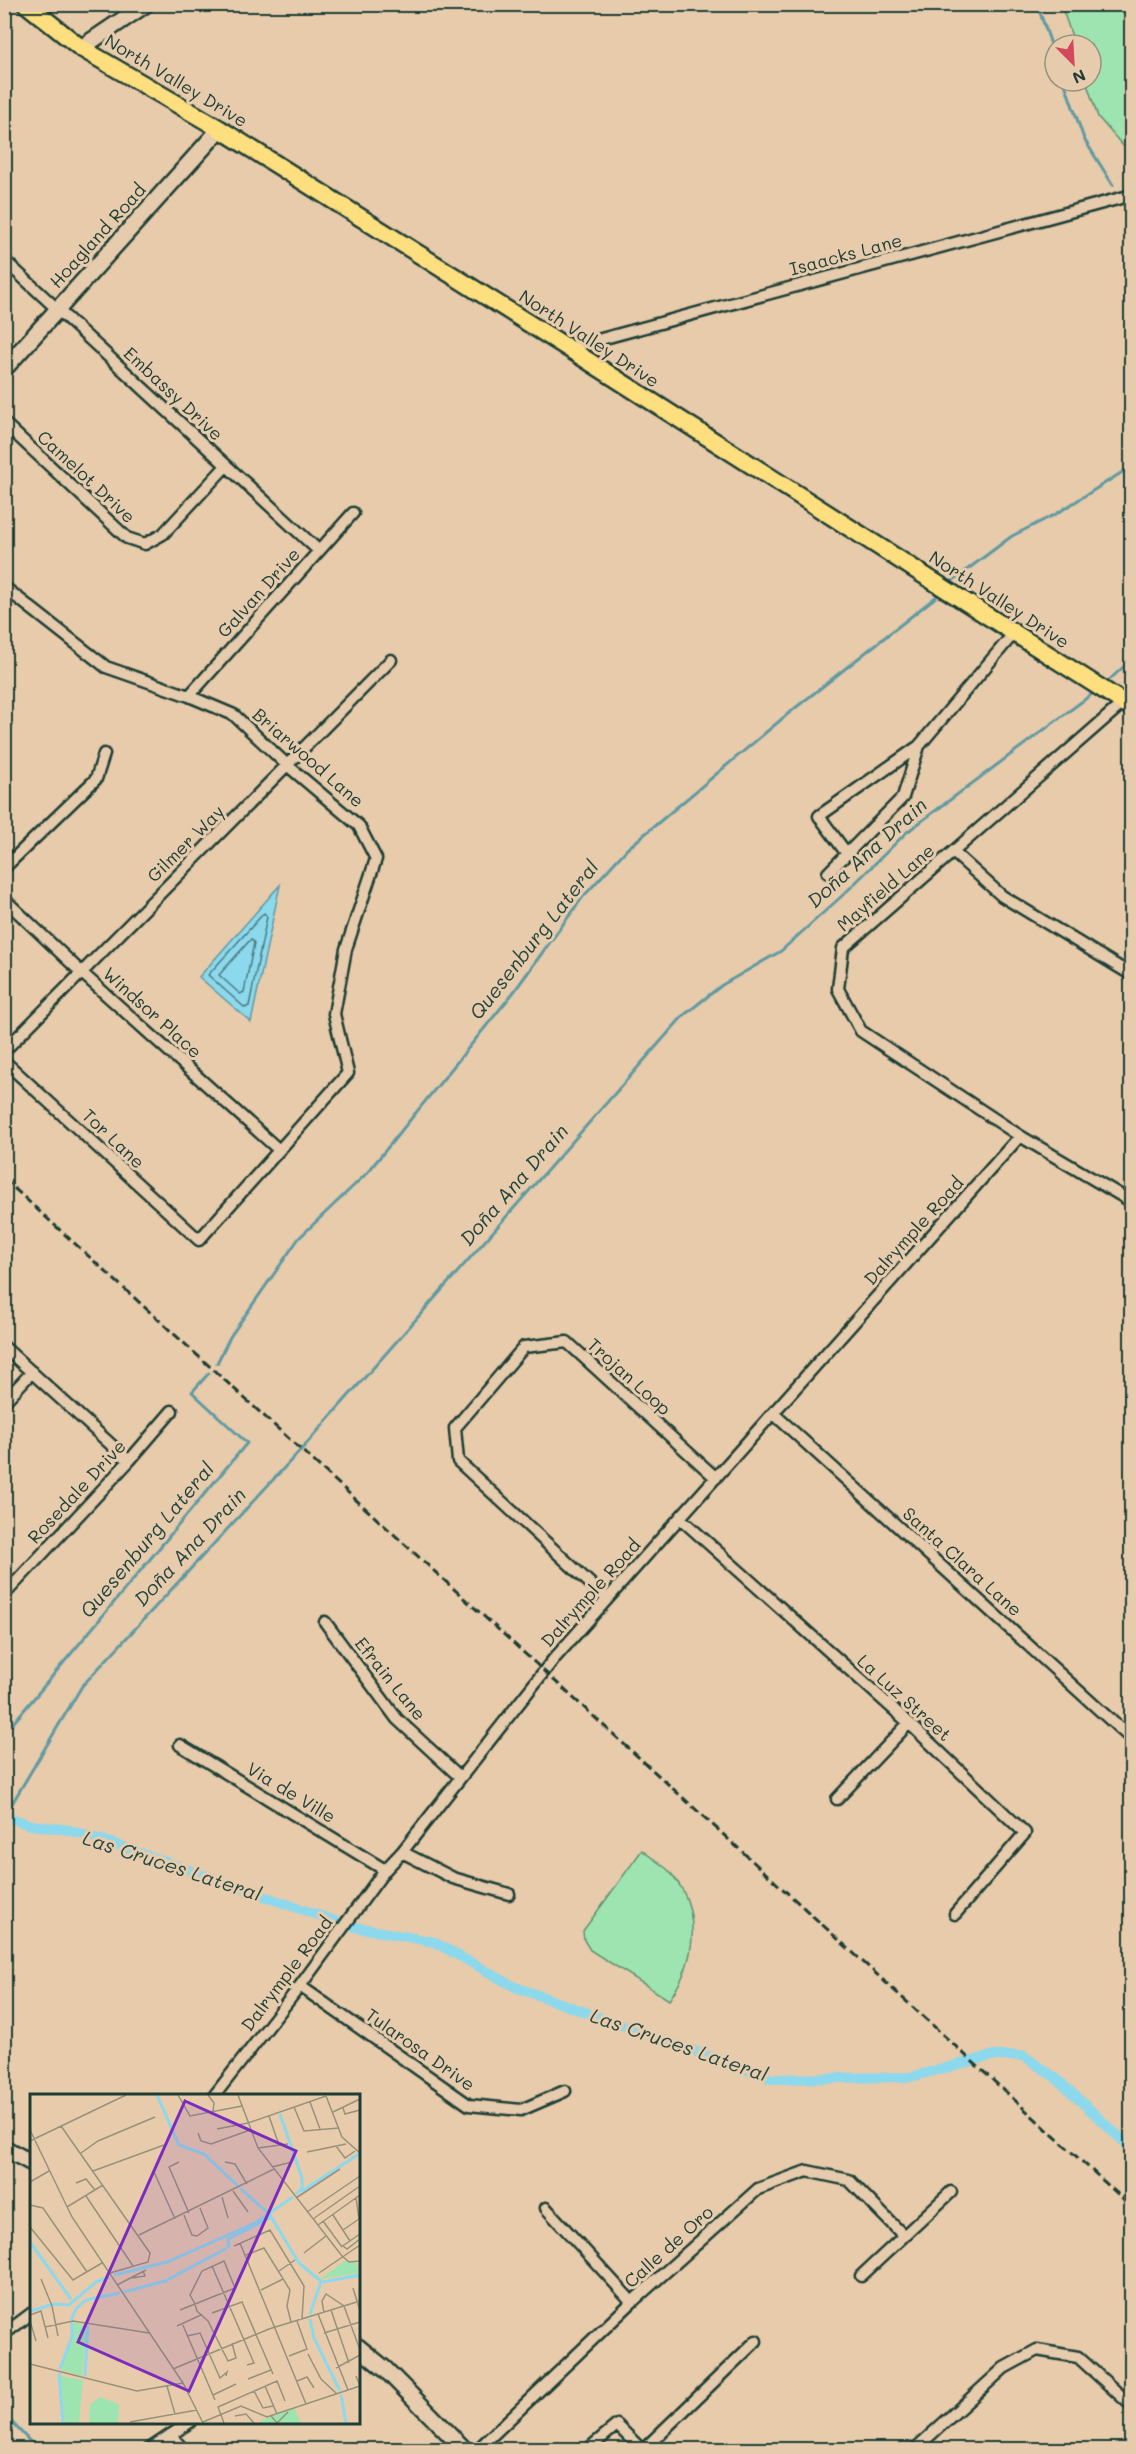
<svg xmlns="http://www.w3.org/2000/svg" width="1136" height="2454" viewBox="0 0 1136 2454" font-family="Mali,sans-serif">
<style>
.green{fill:#9ee4b0;stroke:#5e9072;stroke-width:1.5}
.water{fill:#8cd8ed;stroke:#609aa3;stroke-width:1.5}
.lines{fill:none;stroke-linecap:round;stroke-linejoin:round}
.shore{stroke:#4b7b7e;stroke-width:1.5}
.stream{stroke:#609aa3;stroke-width:3}
.canal{stroke:#8cd8ed;stroke-width:10}
.street-casing{stroke:#1f3d34;stroke-width:15}
.secondary-casing{stroke:#1f3d34;stroke-width:20}
.primary-casing{stroke:#1f3d34;stroke-width:21}
.street{stroke:#e6cbad;stroke-width:10}
.secondary{stroke:#e6cbad;stroke-width:15}
.primary{stroke:#fddf80;stroke-width:16}
.rail{stroke:#1f3d34;stroke-width:3;stroke-dasharray:9 4.5;stroke-linecap:butt}
.labels{text-anchor:middle;stroke-width:6;stroke-linejoin:round;paint-order:stroke}
.street-label{font-size:18px;fill:#1f3d34;stroke:#e6cbad}
.water-label{font-size:20px;font-style:italic;fill:#24453d;stroke:#e6cbad}
.inset-river{fill:none;stroke:#8cd8ed;stroke-width:3}
.inset-road{fill:none;stroke:#97927b;stroke-width:1.5}
.view{fill:#7b2cbf;fill-opacity:0.15;stroke:#7b2cbf;stroke-width:3}
.inset-edge{fill:none;stroke:#1f3d34;stroke-width:3}
</style>
<rect width="100%" height="100%" fill="#e7cbaa"/>
<filter id="ink" filterUnits="userSpaceOnUse"><feTurbulence type="fractalNoise" baseFrequency=".0167" numOctaves="2"/><feDisplacementMap in="SourceGraphic" scale="12" xChannelSelector="R" yChannelSelector="G"/><feConvolveMatrix kernelMatrix="1 2 1 2 8 2 1 2 1" color-interpolation-filters="sRGB"/></filter>
<g filter="url(#ink)">
<path class="green" d="M1061,5h70v150l-33,-38 -12,-36h5v-36h-16z
M642,1850c8,7 18,13 26,20 35,37 29,91 1,130l-79,-50 -6,-10 -1,-9z"/>
<path class="water" d="M280,885l-29,137 -52,-45z"/>
<g class="lines">
<path class="shore" d="M264,913l3,4 -18,89 -4,2 -37,-33z
M251,939l3,4 -10,49 -4,2 -21,-19z"/>
<path class="stream" d="M1037,4l18,52
M1064,81l20,58 29,46
M1130,201l2,2
M952,581l60,-45 44,-22 76,-48
M1106,683l26,-24
M217,1363l13,-26 69,-99 68,-65 146,-180 69,-95 45,-49 162,-136 148,-117
M4,1734l243,-291 -55,-51 17,-19
M4,1817l78,-131 226,-244 375,-426 39,-31 59,-34 63,-57 63,-62 189,-141
M4,2414l34,36"/>
<path class="canal" d="M4,1816l27,9 38,5 42,13 227,79
M350,1926l84,16 81,45 257,92 139,-2 80,-21h33l32,22 76,71"/>
<g class="street-casing">
<path id="street" d="M4,260l315,291
M568,348l564,-153
M4,423l123,115 18,6 18,-10 63,-68
M4,587l102,80 83,29 45,19 53,50 72,61 17,33 -30,90 -12,65 14,59 -149,167 -195,-179
M189,696l164,-183
M1123,703l-280,245 -5,41 23,42 159,105 112,66
M953,852l49,44 130,79
M847,854l-28,-38 100,-70
M4,868l92,-89 8,-25
M828,873l75,-76 16,-51 95,-113
M4,899l78,74 197,177
M4,1051l387,-391
M4,1347l125,114
M4,1402l28,-30
M774,1414l353,321
M680,1518l229,205 116,110 -70,81
M4,1595l125,-134 43,-50
M607,1599l-149,-138 -3,-33 69,-81 43,-5 149,136
M325,1622l72,97 63,58
M180,1745l205,125
M837,1799l72,-76
M402,1852l51,26 56,16
M300,1986l169,119 52,5 44,-19
M214,2096l86,-110 85,-116 17,-18 151,-192 467,-524
M546,2208l86,94
M861,2276l90,-84
M4,2334l28,-21
M170,2435l14,15
M148,2450l42,-28
M477,2450l155,-148 126,-113 49,-18 42,9 55,56
M587,2450l30,-25 25,25
M643,2450l113,-109
M914,2450l90,-82 33,-18 41,7 54,49"/>
</g>
<g class="secondary-casing">
<path id="secondary" d="M81,48l65,-44
M4,369l216,-240
M4,2148l28,15
M358,2347l27,22 80,81"/>
</g>
<g class="primary-casing">
<path id="primary" d="M26,4l55,44 139,81 348,219 564,360"/>
</g>
<use href="#street" class="street"/>
<use href="#secondary" class="secondary"/>
<use href="#primary" class="primary"/>
<path class="rail" d="M4,1179l1128,1028"/>
</g>
</g>
<g class="labels">
<g class="street-label">
<text transform="translate(176 81) rotate(31)" y="6">North Valley Drive</text>
<text transform="translate(98 236) rotate(-48)" y="6">Hoagland Road</text>
<text transform="translate(846 255) rotate(-15)" y="6">Isaacks Lane</text>
<text transform="translate(589 339) rotate(33)" y="6">North Valley Drive</text>
<text transform="translate(173 394) rotate(43)" y="6">Embassy Drive</text>
<text transform="translate(86 477) rotate(43)" y="6">Camelot Drive</text>
<text transform="translate(259 593) rotate(-48)" y="6">Galvan Drive</text>
<text transform="translate(999 600) rotate(33)" y="6">North Valley Drive</text>
<text transform="translate(308 758) rotate(41)" y="6">Briarwood Lane</text>
<text transform="translate(186 844) rotate(-45)" y="6">Gilmer Way</text>
<text transform="translate(886 888) rotate(-41)" y="6">Mayfield Lane</text>
<text transform="translate(152 1013) rotate(42)" y="6">Windsor Place</text>
<text transform="translate(113 1139) rotate(43)" y="6">Tor Lane</text>
<text transform="translate(914 1231) rotate(-48)" y="6">Dalrymple Road</text>
<text transform="translate(629 1377) rotate(42)" y="6">Trojan Loop</text>
<text transform="translate(77 1492) rotate(-47)" y="6">Rosedale Drive</text>
<text transform="translate(962 1562) rotate(42)" y="6">Santa Clara Lane</text>
<text transform="translate(591 1593) rotate(-48)" y="6">Dalrymple Road</text>
<text transform="translate(390 1679) rotate(51)" y="6">Efrain Lane</text>
<text transform="translate(904 1698) rotate(42)" y="6">La Luz Street</text>
<text transform="translate(291 1793) rotate(31)" y="6">Via de Ville</text>
<text transform="translate(287 1974) rotate(-53)" y="6">Dalrymple Road</text>
<text transform="translate(420 2050) rotate(35)" y="6">Tularosa Drive</text>
<text transform="translate(669 2247) rotate(-42)" y="6">Calle de Oro</text>
</g>
<g class="water-label">
<text transform="translate(867 853) rotate(-42)" y="7">Doña Ana Drain</text>
<text transform="translate(534 940) rotate(-52)" y="7">Quesenburg Lateral</text>
<text transform="translate(514 1185) rotate(-49)" y="7">Doña Ana Drain</text>
<text transform="translate(147 1540) rotate(-50)" y="7">Quesenburg Lateral</text>
<text transform="translate(190 1547) rotate(-47)" y="7">Doña Ana Drain</text>
<text transform="translate(172 1866) rotate(18)" y="7">Las Cruces Lateral</text>
<text transform="translate(679 2045) rotate(19)" y="7">Las Cruces Lateral</text>
</g>
</g>
<g transform="translate(30 2094)">
<rect width="330" height="330" fill="#e7cbaa"/>
<path d="M315,167l11,1 3,11 -39,6zM44,228l11,4 2,6 -5,44 -20,-6 1,-11 10,-18zM30,282l23,4 -4,43h-14zM70,303l19,7 -1,19h-29l1,-18zM264,314l7,15h-40l-1,-2z" fill="#9ee4b0"/>
<path class="inset-river" d="M127,1l22,50 25,9 35,33M250,20l22,64v11l-6,5M210,94l30,27 29,48 23,19M272,97l57,-37M0,148l41,57M199,154l-1,-9 44,-22M84,181l53,-13 88,-39 38,-26M293,188l37,-7M94,198l41,-11 62,-33M0,217l24,-7 15,1 27,-23 13,-5M280,220l11,-32M280,225l4,19 26,53M41,226l5,-11 10,-9 34,-7M30,275l12,-32v-15M29,279l4,50M55,282l3,-50M311,301l5,28"/>
<path class="inset-road" d="M148,1l12,21 52,-10M178,1l6,8 -1,8M208,1l20,53 84,108 7,6 11,-1M296,2l16,41 18,16M280,8l10,27M264,13l10,24 35,-3M313,14l2,6 15,-4M303,18l27,-13M239,22l10,29M31,32l89,127 -2,9 -38,11M187,35l31,-6 78,-27M0,36l42,87 111,166 20,40M168,39l3,8 10,3 39,-14M0,47l96,-46M306,52l9,12 10,-7M228,54l30,-4M277,58l39,-8M51,59l17,-12 57,-24M149,68l-10,5 20,46M195,68l10,2 12,20M242,73l20,-5M63,77l71,-26M124,78l21,47M0,88l19,-11M46,89l10,-4 9,11M203,97l15,21M56,102l47,70M192,103l6,21M266,104l44,-29M0,111l13,3 44,64M37,113l36,-22M277,118l53,-36M154,121l8,20 5,1 11,-8 -8,-20M303,121l17,26M283,125l47,-33M293,127l19,26M288,131l42,-30M0,133l43,53 29,-17M313,136l16,-11 -3,-21M109,141l135,-66M210,149l66,161M204,152l36,-16 34,56 -2,33M313,152l4,3 13,-10M311,153l19,-13M274,159l22,-17M216,161l18,-7 26,42 -3,16 4,16M182,172l42,97 -7,2M249,177l16,-11M289,179l41,-28M102,184l13,-2 -2,-5M11,185l11,27 6,30M87,191l29,-15M323,194l7,23M231,196l22,-11M150,216l55,-22 -11,-27 -22,10 -12,24 5,9 2,7 11,10 20,40 8,-3 -4,-15M301,216l18,53M182,219l30,-11 31,72M294,219l-2,-12 4,-7 18,12 16,44M288,220l30,76M0,221l11,-4 7,27M0,227l6,20M152,229l33,77M147,232l24,-11M15,233l28,-6 76,12M294,239l36,-11M157,242l13,-3 20,45 7,-6 -1,4M278,260l13,25 16,15M259,262l18,-7 -10,-28M0,270l107,27 46,-8M306,274l24,-13M143,275l96,-40 91,-28M218,285l23,-9M267,287l10,-4 7,11M137,292l8,28M235,292l12,28M224,297l9,17 10,-2M183,301l23,-11M205,322l11,-2 8,9M241,322l6,7 11,-11M100,328l67,-12M173,328l38,-16 26,11 93,-31 -4,-10M194,329l-6,-16 59,-26 8,20"/>
<path class="view" d="M155,7l111,50 -107,240 -111,-49z"/>
<rect width="330" height="330" class="inset-edge"/>
</g>
<rect width="1136" height="2454" fill="none" stroke="#e6cbad" stroke-width="24"/>
<rect x="12" y="12" width="1112" height="2430" fill="none" stroke="#1f3d34" stroke-width="2" filter="url(#ink)"/>
<g transform="translate(1073 63) rotate(156)"><circle r="28" fill="#e6cbad" stroke="#96927d" stroke-width="1.5"/>
<path d="M0-4.5L10 22L0 15L-10 22Z" fill="#d1495b"/>
<text y="-9" font-size="16" font-weight="bold" text-anchor="middle" fill="#1f3d34">N</text>
</g>
</svg>
